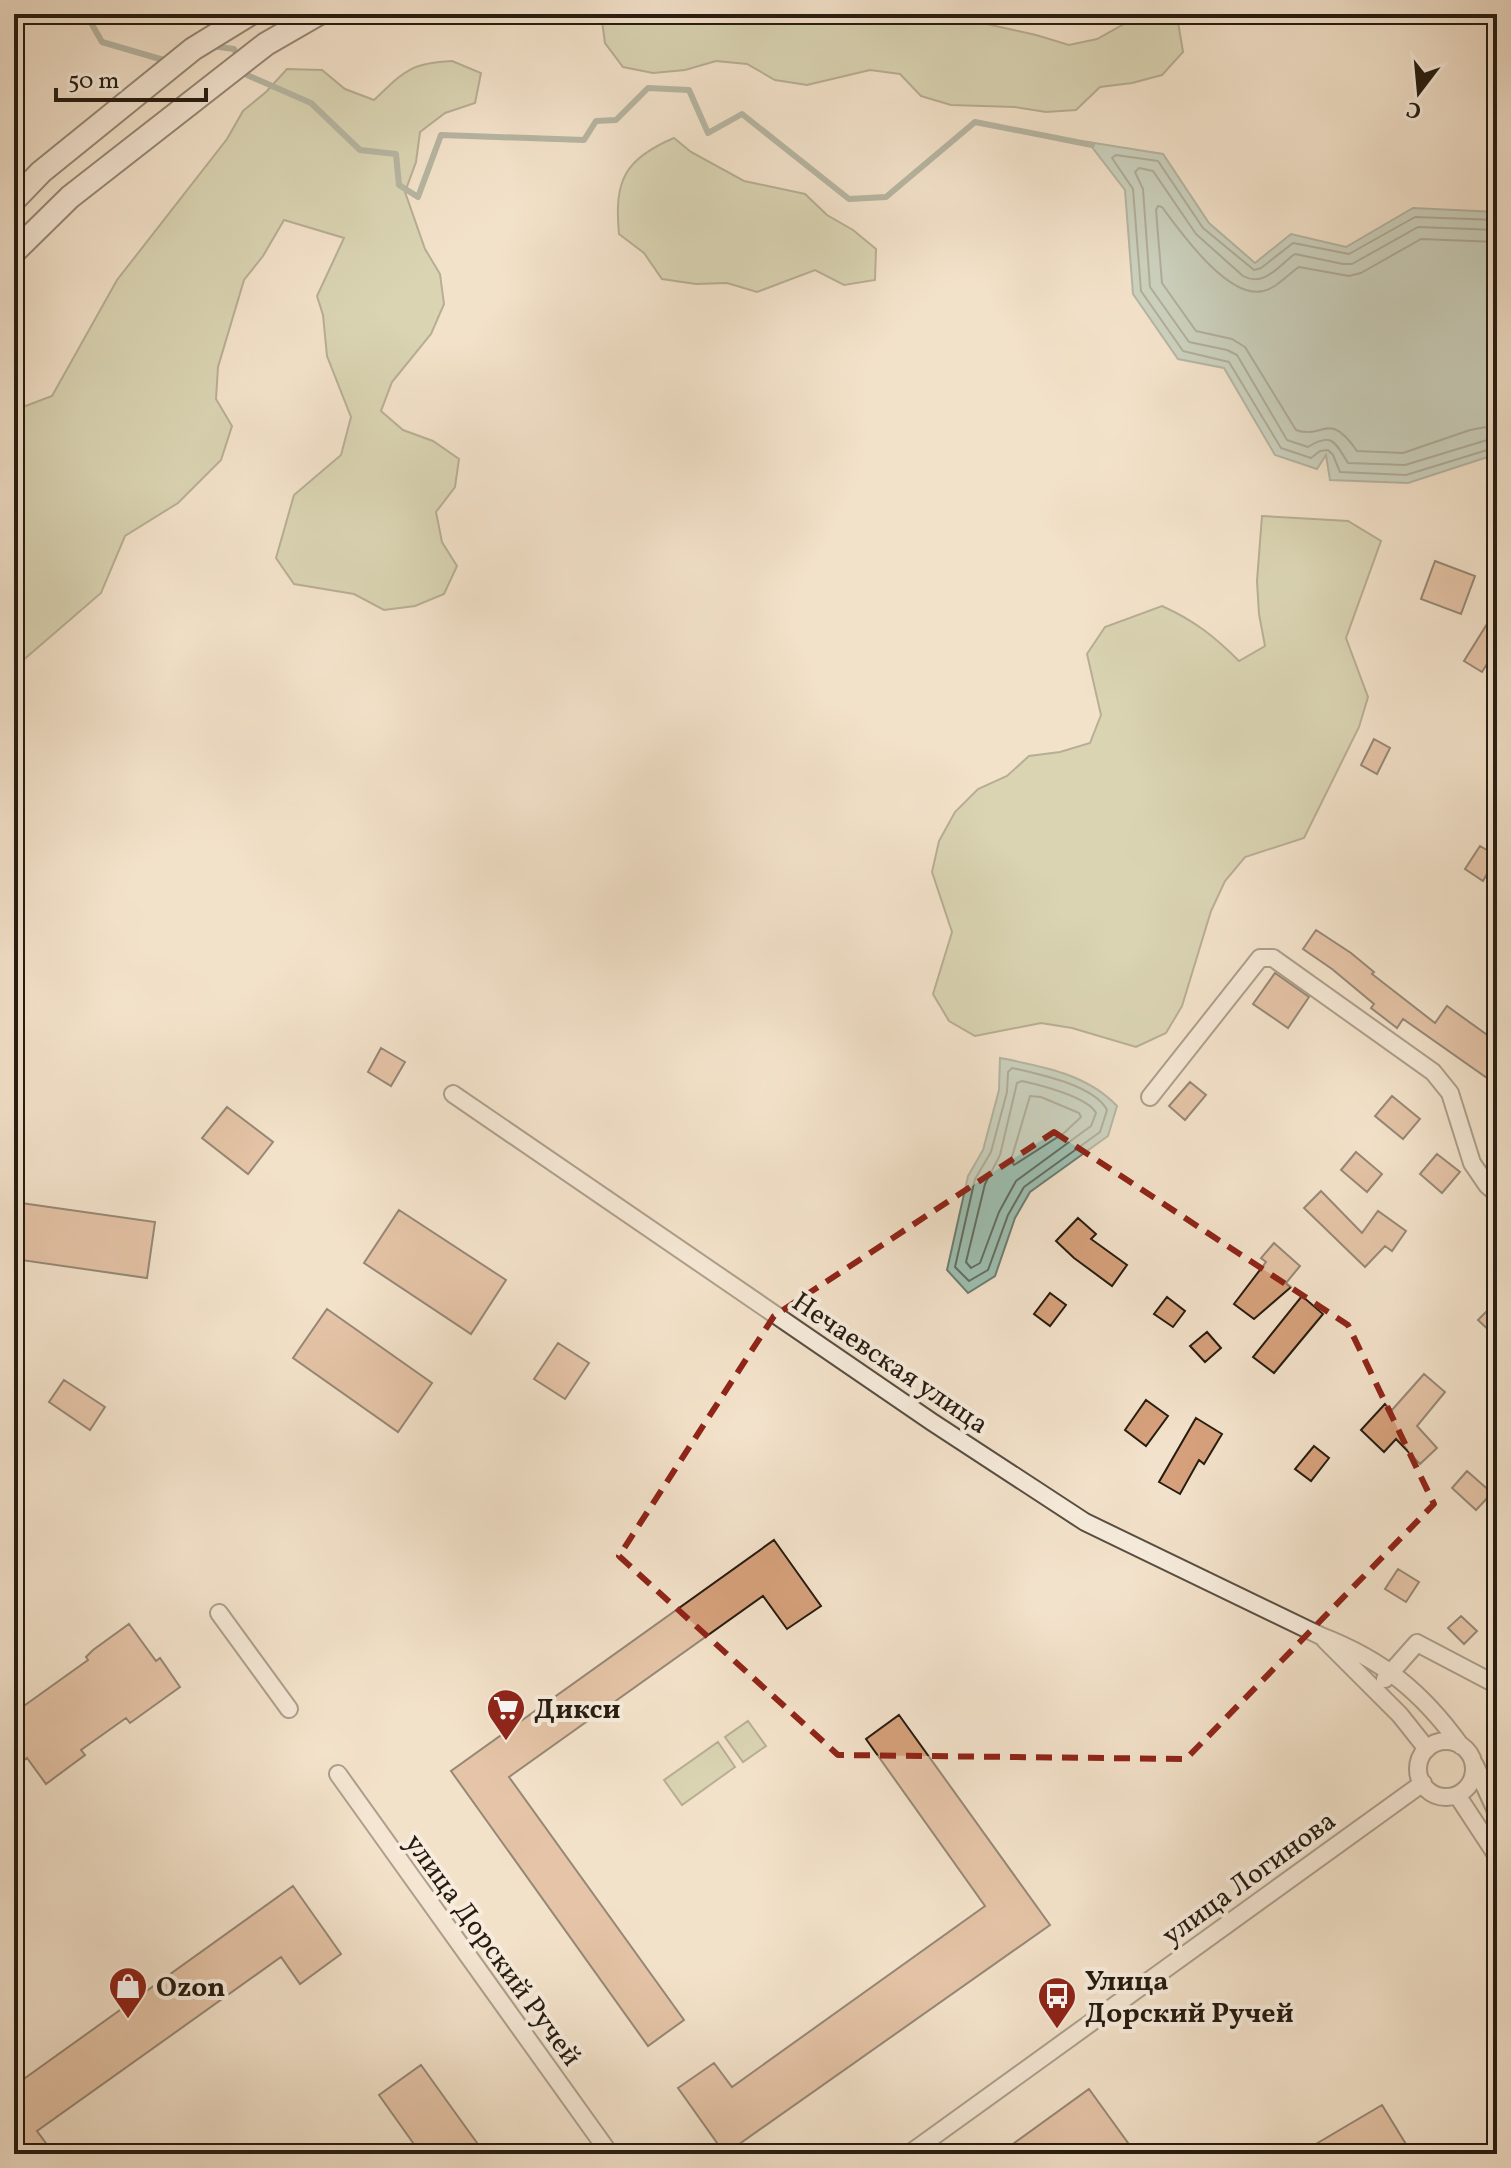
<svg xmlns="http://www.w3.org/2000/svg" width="1511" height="2168" viewBox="0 0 1511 2168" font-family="Vollkorn,serif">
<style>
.green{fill:#bcc397;stroke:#717054;stroke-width:2}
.water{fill:#9dbfb1;stroke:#6d7e71;stroke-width:2}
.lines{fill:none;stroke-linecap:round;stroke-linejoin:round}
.shore{stroke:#626e61;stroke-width:2}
.stream{stroke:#6d7e71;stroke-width:6}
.building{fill:#d6a17c;stroke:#261c11;stroke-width:2}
.minor-casing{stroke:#594e40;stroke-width:20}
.secondary-casing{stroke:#261c11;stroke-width:26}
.minor{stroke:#f7ecdd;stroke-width:16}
.secondary{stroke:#f7ecdd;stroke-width:22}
.marked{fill:none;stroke:#8f2418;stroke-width:6;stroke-dasharray:16 10;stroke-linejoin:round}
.labels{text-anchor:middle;stroke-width:8;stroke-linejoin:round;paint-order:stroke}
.street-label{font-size:28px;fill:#261c11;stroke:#f7ecdd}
.poi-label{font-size:28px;font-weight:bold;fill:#261c11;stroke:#f7ecdd;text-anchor:start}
</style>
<rect width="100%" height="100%" fill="#f3e2cb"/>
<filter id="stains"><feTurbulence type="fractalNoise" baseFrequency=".0025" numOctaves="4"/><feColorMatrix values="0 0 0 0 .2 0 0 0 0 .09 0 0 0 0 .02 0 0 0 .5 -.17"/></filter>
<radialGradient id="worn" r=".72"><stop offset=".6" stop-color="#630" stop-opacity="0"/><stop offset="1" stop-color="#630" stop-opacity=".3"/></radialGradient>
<path class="green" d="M601,14h26l35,5 6,-5h274l94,21 33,10 28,-6 45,-25h20l16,8 5,30 -21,23 -30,8 -32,4 -24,23 -30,2 -31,-5 -64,-2 -30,-9 -21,-22 -30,-4 -63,15 -32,-5 -28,-16 -31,-3 -31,9 -32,3 -30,-6 -18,-24z
M452,61l29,12 -6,30 -30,10 -25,19 -4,30 -11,30 20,57 15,25 4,30 -13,30 -39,48 -11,29 22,19 30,11 26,18 -4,28 -19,25 6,30 15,24 -13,28 -29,12 -31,4 -30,-16 -60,-10 -18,-26 18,-63 47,-40 10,-38 -24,-61 -4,-41 -6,-19 27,-58 -60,-18 -21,36 -19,24 -26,87 -2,32 16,27 -11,34 -43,43 -53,33 -24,57 -87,75v-254l9,-7 29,-11 65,-116 110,-141 16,-28 23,-19 21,-23 35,1 23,19 29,11c30,-28 35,-37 78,-39z
M674,138l17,14 53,29 61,13 22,21 26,15 23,19 -1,31 -31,5 -29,-15 -58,22 -30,-9 -31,1 -34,-5 -18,-26 -25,-19c-5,-53 5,-75 55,-96z
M1262,516l86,5 33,20 -35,97 22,59 -9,30 -55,111 -59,19 -20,24 -14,30 -29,95 -16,27 -30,14 -64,-19 -31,-5 -66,13 -26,-15 -16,-27 19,-62 -20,-60 7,-31 16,-29 23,-23 29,-13 22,-20 31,-4 30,-9 11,-28 -14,-61 18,-27 57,-21c33,15 52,30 77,55l26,-15 -6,-32 -2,-33z
M748,1721l18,25 -23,16 -18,-25z
M718,1742l17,25 -53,38 -18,-25z"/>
<path class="water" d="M1088,142l75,12 46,69 46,40 36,-29 55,13 67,-39 84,4v242l-89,29 -78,-3 -4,-25 -9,14 -42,-14 -51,-87 -46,-9 -45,-65 -8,-104z
M1000,1058c41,8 87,16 117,48l-9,30 -78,56 -15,26 -20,58 -27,17 -21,-23 21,-94 15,-26 16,-60z"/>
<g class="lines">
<path class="shore" d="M1497,220l-82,-3 -66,37 -56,-11 -32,25 -7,2 -51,-42 -45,-67 -42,-6 -4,3 21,31 8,102 42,60 46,11 52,86 30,10 9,-7 8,-1 5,5 7,17 66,3 91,-28
M1497,230l-79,-3 -66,37h-9l-48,-10c-16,11 -31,34 -52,22l-47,-42 -43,-63 -14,-3 -4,4 8,17 7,98 39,55 38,8 10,5 50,85 21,7c25,-16 28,-3 40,16l57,2 92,-28
M1497,242l-76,-3 -60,34 -12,3 -50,-9c-12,8 -22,21 -36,24 -35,9 -83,-60 -101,-84l-4,-1 -2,4 6,73 34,48 36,8 13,8 51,83c28,10 32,-21 61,21l46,2 67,-23 27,-5
M1012,1068c26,6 82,17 95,42l-7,22 -76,55 -16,28 -20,55 -19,11 -14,-14 20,-88 16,-27 16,-60 1,-20z
M1022,1081c18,4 66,16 74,32l-5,13 -75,55 -17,31 -19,51 -9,5 -5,-6 19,-78 15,-29 17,-72z
M1030,1096l11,1 38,16 2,4 -17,16 -50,32 -3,-5z"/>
<path class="stream" d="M86,14l16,28 65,19
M212,46l22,3 5,10
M244,69l3,6 64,28 49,47 36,4 3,31 19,12 23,-62 143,5 12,-19 20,-1 32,-32 41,2 19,43 34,-19 107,85 37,-2 89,-75 117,23"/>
</g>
<path class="building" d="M1435,561l40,15 -14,38 -40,-15z
M1497,608v40l-15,24 -18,-11z
M1374,739l16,9 -13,26 -16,-9z
M1480,846l17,10 -14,25 -18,-12z
M1316,930l35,23 23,19 -2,2 63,49 12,-17 50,36v43l-94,-66 -6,9 -26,-20 3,-4 -42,-35 -29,-20z
M1275,973l34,24 -21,31 -35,-24z
M381,1048l24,14 -14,24 -23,-14z
M1190,1082l16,13 -21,25 -16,-14z
M1392,1096l28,23 -17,20 -28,-23z
M227,1107l46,35 -25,32 -46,-36z
M1356,1152l26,22 -15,18 -26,-22z
M1437,1154l23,18 -18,21 -22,-19z
M1321,1191l41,42 16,-22 28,20 -14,20 -7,-5 -20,21 -61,-59z
M14,1202l141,20 -8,56 -133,-19z
M399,1210l107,70 -35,54 -107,-71z
M1078,1218l18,16 -5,5 36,26 -15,21 -38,-28 -18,-17z
M1274,1243l26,23 -14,17 5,4 -37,32 -20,-15 32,-42 -5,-4z
M1050,1293l16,12 -16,21 -16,-12z
M1302,1296l21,18 -49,59 -21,-16z
M1167,1297l18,14 -12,16 -19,-13z
M1497,1301v37l-19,-18z
M327,1309l105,74 -34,49 -105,-74z
M1207,1332l14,16 -16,14 -15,-16z
M558,1343l31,20 -24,36 -31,-20z
M1424,1374l21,18 -28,34 20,22 -17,16 -24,-25 -12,13 -23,-22 24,-26 7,6z
M64,1380l41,27 -15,23 -41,-28z
M1146,1400l22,16 -22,30 -21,-16z
M1196,1418l26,16 -18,30 -5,-4 -19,34 -21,-12z
M1314,1446l15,12 -18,23 -16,-12z
M1467,1471l25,22 -16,17 -24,-22z
M774,1540l47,66 -34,23 -24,-33 -254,181 175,243 -36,26 -197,-275z
M1398,1569l21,13 -13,20 -21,-13z
M1461,1616l16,15 -13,13 -16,-16z
M129,1624l27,37 4,-3 20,29 -50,36 -4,-5 -45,32 4,5 -39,29 -19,-26 -13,10v-55l74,-53 -2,-3 7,-7z
M899,1715l151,210 -325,229 -47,-66 36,-25 18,24 253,-181 -119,-167z
M293,1886l48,68 -41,30 -19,-27 -244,174 17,23h-40v-68z
M421,2065l33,46 31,43h-64l-42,-59z
M1089,2089l47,65h-137z
M1382,2105l30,49h-113z"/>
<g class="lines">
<g class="minor-casing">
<path id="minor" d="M453,1094l479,328 153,100 236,114c62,24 101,56 140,110
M1150,1097l110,-139h13l160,114 17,21 22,70 15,22 10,9
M219,1613l70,96
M1325,1640l75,75 27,34
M1385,1679l32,-36 80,42
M1418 1769a28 28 0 1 1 56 0a28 28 0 1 1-56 0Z
M1475,1765l22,48
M338,1774l272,380
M1457,1795l40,61
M909,2154l514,-371"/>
</g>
<g class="secondary-casing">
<path id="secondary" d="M14,200l27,-28 152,-123 57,-35
M14,252l56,-55 196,-153 52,-30"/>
</g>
<use href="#minor" class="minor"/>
<use href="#secondary" class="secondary"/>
</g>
<path d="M0 0H1511V2168H0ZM1054,1132l294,193 86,179 -248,255 -348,-4 -219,-199 155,-240z" fill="#f3e2cb" fill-opacity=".55" fill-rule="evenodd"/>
<path class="marked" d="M1054,1132l294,193 86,179 -248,255 -348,-4 -219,-199 155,-240z"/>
<defs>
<g id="supermarket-pin" transform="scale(2)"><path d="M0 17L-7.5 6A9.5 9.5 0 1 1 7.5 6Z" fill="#8f2418" stroke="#f7ecdd"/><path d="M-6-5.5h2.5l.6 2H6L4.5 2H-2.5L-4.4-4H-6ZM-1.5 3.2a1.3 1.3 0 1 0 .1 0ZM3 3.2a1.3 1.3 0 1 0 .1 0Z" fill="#fff"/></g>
<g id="shop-pin" transform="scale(2)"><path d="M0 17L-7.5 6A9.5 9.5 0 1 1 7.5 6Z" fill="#8f2418" stroke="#f7ecdd"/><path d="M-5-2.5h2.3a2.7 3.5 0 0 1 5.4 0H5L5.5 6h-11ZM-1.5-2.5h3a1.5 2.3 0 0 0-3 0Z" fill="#fff"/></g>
<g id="bus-pin" transform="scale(2)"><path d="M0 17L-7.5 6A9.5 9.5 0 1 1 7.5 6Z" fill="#8f2418" stroke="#f7ecdd"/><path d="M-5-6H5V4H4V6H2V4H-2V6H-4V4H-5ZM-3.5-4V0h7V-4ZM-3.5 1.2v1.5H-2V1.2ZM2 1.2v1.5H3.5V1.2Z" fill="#fff"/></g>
</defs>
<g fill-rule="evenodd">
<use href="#supermarket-pin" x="506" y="1708"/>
<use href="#shop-pin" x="128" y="1986"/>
<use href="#bus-pin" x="1057" y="1996"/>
</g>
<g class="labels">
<g class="street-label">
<text transform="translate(891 1362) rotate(34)" y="10">Нечаевская улица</text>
<text transform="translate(1248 1877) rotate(-36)" y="10">улица Логинова</text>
<text transform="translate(494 1949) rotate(54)" y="10">улица Дорский Ручей</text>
</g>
<g class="poi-label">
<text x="534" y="1718">Дикси</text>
<text x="1085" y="1990">Улица<tspan x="1085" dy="32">Дорский Ручей</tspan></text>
<text x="156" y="1996">Ozon</text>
</g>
</g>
<rect width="1511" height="2168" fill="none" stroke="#f3e2cb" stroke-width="48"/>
<rect x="16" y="16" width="1479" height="2136" fill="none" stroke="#261c11" stroke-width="4"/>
<rect x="24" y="24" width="1463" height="2120" fill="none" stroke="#261c11" stroke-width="2"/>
<g transform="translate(1419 92) rotate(196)" stroke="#f7ecdd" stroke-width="6" paint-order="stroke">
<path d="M0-6L14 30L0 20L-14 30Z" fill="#261c11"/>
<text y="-12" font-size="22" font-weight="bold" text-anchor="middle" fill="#261c11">С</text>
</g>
<path d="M56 88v12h150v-12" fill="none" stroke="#261c11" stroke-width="4"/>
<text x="68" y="88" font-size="24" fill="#261c11" stroke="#f7ecdd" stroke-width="6" paint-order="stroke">50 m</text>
<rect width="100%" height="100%" filter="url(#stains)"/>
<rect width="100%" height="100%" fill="url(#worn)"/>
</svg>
